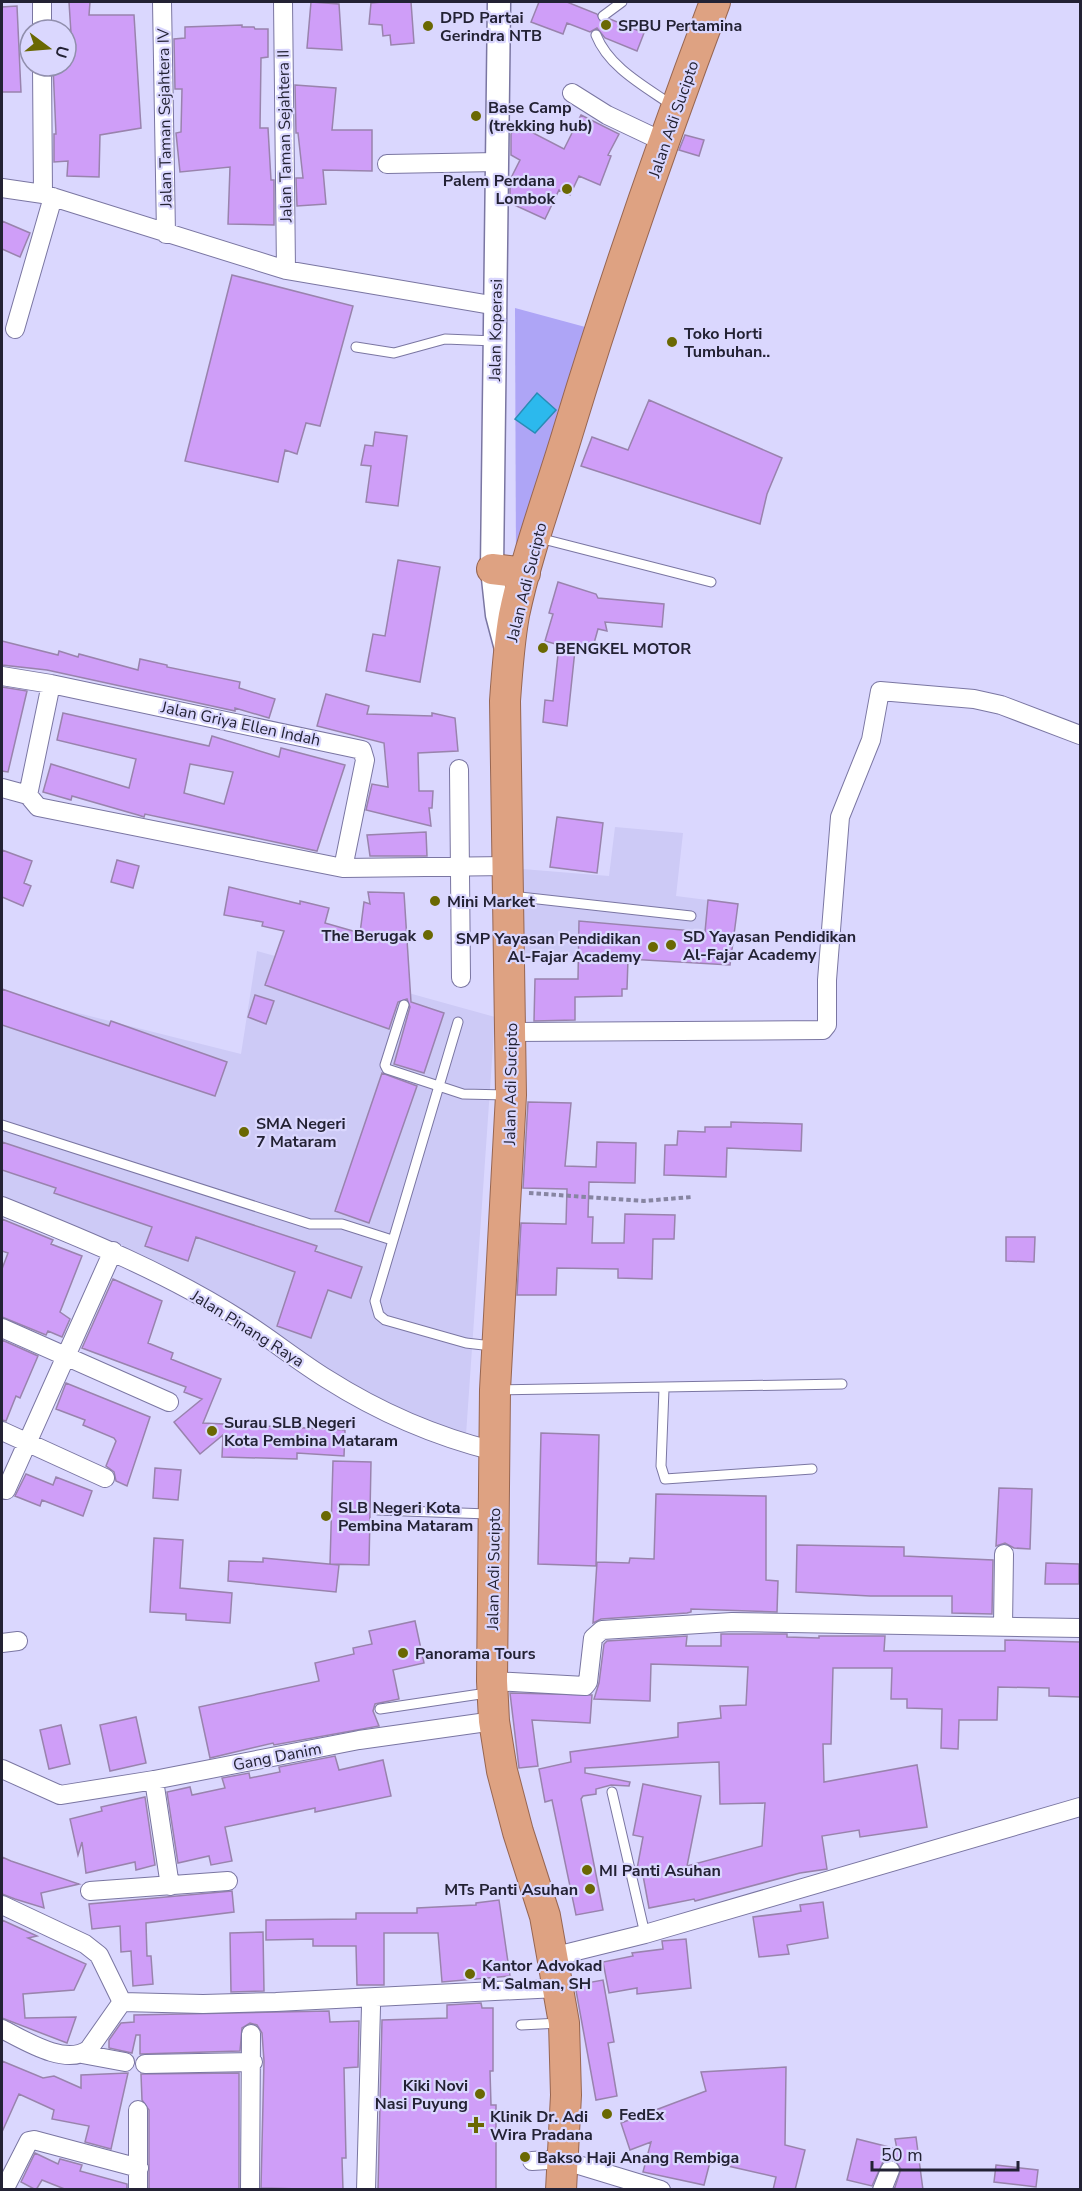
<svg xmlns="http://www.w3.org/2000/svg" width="1082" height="2191" viewBox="0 0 1082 2191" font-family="'Nunito Sans',sans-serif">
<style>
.built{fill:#cdcaf6}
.green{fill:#aea5f6}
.water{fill:#2cb9ed;stroke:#298cb6;stroke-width:1.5}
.building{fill:#cf9ef8;stroke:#9983ad;stroke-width:1.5;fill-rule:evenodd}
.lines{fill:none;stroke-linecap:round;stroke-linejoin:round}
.service-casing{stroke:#7a76a2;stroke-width:11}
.minor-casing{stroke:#7a76a2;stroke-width:20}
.tertiary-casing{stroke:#7a76a2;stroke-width:25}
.trunk-casing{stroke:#976652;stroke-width:32}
.path{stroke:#8785a2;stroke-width:4;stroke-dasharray:4.5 3;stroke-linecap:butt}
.service{stroke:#fff;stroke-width:9}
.minor{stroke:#fff;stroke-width:18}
.tertiary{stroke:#fff;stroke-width:22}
.trunk{stroke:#dea282;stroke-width:30}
.poi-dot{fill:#6a6802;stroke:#dad7fe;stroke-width:2}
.labels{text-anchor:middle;stroke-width:4.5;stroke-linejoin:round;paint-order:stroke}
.poi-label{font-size:16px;font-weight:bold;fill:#232234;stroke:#dad7fe;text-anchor:start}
.street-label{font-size:16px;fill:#232234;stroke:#dad7fe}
</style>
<rect width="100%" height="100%" fill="#dad7fe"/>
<path class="built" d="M615,827l68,6 -7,63 62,8 -8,61 -207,-12 -1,-84 87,7z
M257,951l238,66 -29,418 -58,-11 -178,-116 -228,-98v-216l239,60z"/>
<path class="green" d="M515,308l74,20 -73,240z"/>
<path class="water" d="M537,393l19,17 -21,23 -20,-14z"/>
<path class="building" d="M69,2h21l-1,13h45l7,113 -41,7 -1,42 -32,-1 1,-15 -14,1v-28h2l-3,-68h13v-17h6z
M311,2l28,2 3,46 -35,-2z
M382,2h29l3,41 -23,2 -1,-10 -7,1 -1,-11 -13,-1 2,-21z
M539,2h28l30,12 4,8 9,-3 34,14 -7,18 -32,-13 -8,-10 -7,4 -23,-9 -4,11 -32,-12z
M17,6l4,86h-19v-85z
M242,25v2h12l1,2h13v28l-7,1 -1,70h8l3,52h3v45l-46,-1 2,-57 -50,5 -4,-39 5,-1 1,-43h-7l-1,-50 11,-1v-11z
M295,85l41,3 -4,42h40v41l-49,-1 3,34 -29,2 -1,-28h7l-5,-45h-2z
M581,115l38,19 -11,21 3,1 -11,29 -21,-9 -9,19 -11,-5 -14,29 -35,-16v-23l10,-20 -9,-5v-21l5,-10 48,25z
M685,135l19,5 -5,16 -20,-6z
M2,221l28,12 -10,24 -18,-8z
M232,275l121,31 -33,120 -14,-3 -9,31 -12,-4 -7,32 -93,-21z
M649,400l133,58 -15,36 -7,30 -179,-58 11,-29 36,13z
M375,432l32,4 -9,70 -32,-4 5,-36 -10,-1 4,-20 8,1z
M398,560l42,7 -20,115 -54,-11 7,-37 12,2z
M558,582l38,12 2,4 66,6 -2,23 -57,-5 2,9 -9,-2 -7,25 -16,-4 -8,76 -24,-4 2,-22 8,1 6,-56 -14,-4 8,-27 -4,-1z
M2,641l56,14 1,-4 19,6 1,-3 59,16 2,-11 27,6v2l73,15 -1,6 36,11 -6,19 -34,-10v3l-188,-41 -45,-5z
M2,687l25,4 -19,81 -6,-1z
M326,694l43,12 -2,8 65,2v-3l23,5 3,33 -40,2 1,38h14l-1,17h-3l2,18 -65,-16 6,-26 16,3 -4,-44 -67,-17z
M63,713l146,33 3,-10 67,21 2,-9 64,17 -28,86 -172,-37 -1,3 -6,-2 -66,-19 -1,4 -28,-8 8,-28 78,24 7,-29 -79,-19zM190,764l43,8 -9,32 -40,-11z
M557,817l46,6 -6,50 -47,-6z
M426,832l1,24h-57l-3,-21z
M2,850l30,11 -8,22 7,3 -8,20 -21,-9z
M117,860l22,6 -6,22 -22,-6z
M229,887l71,17v-3l29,7 -4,15 35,10 4,-31 6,2 -2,-12 36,1 7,109 33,11 -20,60 -30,-9 16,-57 -3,-8 -9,3 -9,27 -124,-44 19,-54 -22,-5 1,-4 -39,-7z
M708,900l30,4 -8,61 -102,-6 -1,30h-5v7l-47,1v23l-41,1 1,-42h43l1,-58 126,11z
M2,989l107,37 2,-5 116,41 -12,34 -213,-71z
M255,995l19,6 -8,23 -18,-7z
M382,1073l35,13 -48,137 -34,-12z
M528,1102l43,1 -6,63 31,1 1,-25 39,1 -1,40 -46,-1 -1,35h5l-1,26h32l1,-29 50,1 -1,24h-21l-1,40 -34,-1v-9l-61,-1 -1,27h-39l4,-72 45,1 1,-35 -44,-1z
M731,1122l71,2 -1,27 -74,-3 -1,29 -62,-2 1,-30h12l1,-14 27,1v-5h26z
M2,1142l315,104 -2,5 47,16 -11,31 -23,-8 -17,48 -34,-12 18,-54 -99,-35 -8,24 -43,-15 7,-19 -98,-34 2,-5 -54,-18z
M2,1219l51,21 -2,4 31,12 -22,56 10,7 -8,18 -14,-6 -2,4 -44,-18v-48l6,-16 -6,-2z
M1006,1237h29l-1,25 -28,-1z
M113,1279l49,22 -14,42 25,10 -2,6 50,20 -18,44 142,7 -1,26 -47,-3v6l-75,-2 1,-22 -23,19 -26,-32 28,-23 -18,-7 2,-5 -104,-39z
M2,1340l36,16 -18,42 -4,-2 -10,25 -4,-1z
M66,1383l84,34 -23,69 -11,-5 -2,-9 -8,-6 10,-25 -2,-3 -31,-13 2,-5 -29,-11z
M541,1433l58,2 -3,131 -58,-2z
M333,1461l38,1 -2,103 -39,-1z
M155,1468l26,2 -3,30 -25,-2z
M26,1474l27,11 3,-8 36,14 -9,25 -41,-16 -2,6 -25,-10z
M999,1488l33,1 -2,60 -16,-1 -9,-5 -9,3z
M656,1494l110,2v84l12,1 -1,31 -86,-3v3l-4,1 -86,6 -8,4 4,-61 32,1 1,-5 24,1z
M154,1538l29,2 -3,48 52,5 -2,30 -44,-3v-6l-36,-2z
M797,1545l107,2v9l89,4 -1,54 -40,-1v-17h-82l-74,-4z
M263,1558l76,7 -3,27 -108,-11 1,-20 34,1z
M1046,1563l33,1v20h-34z
M415,1621l9,42 -31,7 6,29 -24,5 -2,7 6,15 -105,19 -1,-2 -63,15 -11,-51 120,-26 -4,-18 39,-9 -1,-6 19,-4 -3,-13z
M721,1634h66v3l32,1v-2h66l-1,15h121v-11l75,2v55l-31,-1v-8l-51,-1 -1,33h-38l-1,29 -17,-1 1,-39 -35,-1v-9h-16l1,-31h-59l-2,76h-8l1,38 93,-17 10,62 -67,10 -1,-7 -37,6 5,33 -27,4 -105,28 -1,-2 -45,9 -7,-38 -5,-1 6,-32 -10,-2 10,-51 58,12 -14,70 75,-20 3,-43 -45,1 -1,-42 -134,6v5l45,9 -1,4 -18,-1 -15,4v5l-13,2 -2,3 22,111 -27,5 -24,-115 -7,2 -6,-33 32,-7 -1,-10 108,-15v-14l43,-5 -1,-12 26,-1 2,-38 -97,-3 -1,37 -56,-2 5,-16 5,-39 3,-3 80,-5 -1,10h35z
M510,1693l82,2 -2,28 -58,-3 6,46 -19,2z
M136,1717l10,46 -36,8 -10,-46z
M61,1725l9,39 -21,5 -9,-39z
M335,1756l4,14 44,-10 8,36 -76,16v-4l-90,19 7,34 -21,4 -2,-9 -31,7 -11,-71 23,-5 2,8 33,-7 -3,-10 27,-5 1,5 30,-6 -1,-5z
M145,1797l10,68 -19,5 -1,-8 -49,11 -4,-31 -4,13 -8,-36 32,-8 -1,-4z
M2,1857l9,4 68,23 -38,9 3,15 -29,-9 -13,-5z
M232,1891l2,21 -88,11 1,33h4l2,28 -20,2 -2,-35 -10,1 -1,-26 -28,3 -3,-25z
M499,1900l11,76 -68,6 -4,-49h-54v52h-27l-1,-39h-43v-7l-47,1v-20l90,-1v-6h61v-5l59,-3v-2z
M823,1902l5,36 -41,7 2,9 -30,3 -6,-40 48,-6 -1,-6z
M2,1920l35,16 -9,2 58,26 -12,26 -51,4 2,24 51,-1 -9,26 -65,-25z
M263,1932l1,59 -33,1 -1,-59z
M686,1939l5,49 -54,6v-6l-28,5 -6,-31 30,-6 -1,-3 31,-4 -1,-8z
M603,1980l11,62 -6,1 9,53 -21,4 -21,-115z
M481,2003l1,5h11v63h-3l1,34h5v84l-118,1 4,-170 65,-2v-13z
M329,2011l1,11 29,-1 -1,46 -14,1 2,90h-4l1,32 -82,-2 3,-127 -2,-28 -5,-8 -7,-2 -8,5 -2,23 -100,3v-19h-4l-4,18 -23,-5v-8l12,-17 13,-1v-7z
M2,2061l41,17 11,-2 27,12v-13l47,-2 -17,76 -26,-7 4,-16 -37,-7 2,-9 -35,-16 -17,38z
M786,2067l-1,78 20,5 -10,40h-22l3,-13 -66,-15 -6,23 -61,-13 8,-30 -21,8 -9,-27 85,-32 -5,-19z
M239,2073v116l-90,1v-80l-7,-10 -1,-26z
M916,2137l7,53h-29l7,-21 -7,-10 -11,3 -11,24 -25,-6 10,-41 40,10 -2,-10z
M35,2153l23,11 2,-5 22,6 -2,6 47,13v6h-60l-25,-10 -6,10 -15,-8z
M996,2165l42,5 -2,17 -42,-5z"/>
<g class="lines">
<g class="service-casing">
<path id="service" d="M603,16l19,-14
M596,35c13,33 50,52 77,71
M356,347l38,6 51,-14 50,2
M539,538l172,44
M511,896l180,20
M404,1005l-19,60 2,4 76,25 44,1
M458,1022l-83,279 4,14 6,5 81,23 26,3
M2,1125l308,99h32l50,16
M664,1389l-3,77 4,13 147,-10
M498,1390l344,-6
M378,1510l110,4
M380,1709l107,-16
M612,1792l33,142
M521,2025l39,-2"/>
</g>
<g class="minor-casing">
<path id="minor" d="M42,2v28
M162,2l4,232
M283,2l3,268
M42,66l1,128
M572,93l35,22 57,27
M387,164l110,-2
M2,188l41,6 243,76 211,36
M15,329l38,-132
M2,676l49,8 311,66 3,10 -22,108
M459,769l2,209
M2,788l26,7
M28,795l10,12 305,61 165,-2
M28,795l23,-111
M512,1032l311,-2 4,-5v-45l13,-163 31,-77 9,-49 94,8 27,6 79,30
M2,1206c82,33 166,67 242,116 28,18 54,39 83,57 52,33 107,57 167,72
M2,1328l167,74
M2,1431l103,47
M6,1490l107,-239
M1003,1626l1,-72
M2,1643l16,-2
M492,1681l93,5 3,-4 5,-44 9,-8 130,-8 348,6
M2,1769l58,26 94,-15 205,-40 135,-19
M154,1780l16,106
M90,1891l138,-10
M2,1905l83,39 14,11 23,47 81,2 73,-2 281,-14
M552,1957l93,-23 435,-127
M2,2029c22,11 64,38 87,20l33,-47
M82,2054l43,8
M145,2064l108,-2
M562,2160l99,30
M532,2161l16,-1
M4,2190l25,-49 5,-1 105,28
M138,2190v-80
M250,2190l1,-156
M366,2190l5,-183
M882,2190l8,-20"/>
</g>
<g class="tertiary-casing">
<path id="tertiary" d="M499,2l-7,567 5,46 9,34"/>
</g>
<g class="trunk-casing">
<path id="trunk" d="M492,569l33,4
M561,2190l5,-95 -2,-72 -19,-107 -27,-84 -16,-61 -8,-50 -2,-40 3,-291 16,-295 -6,-394c2,-29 4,-58 9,-86 13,-62 36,-123 54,-183 44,-145 94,-289 147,-430"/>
</g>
<path class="path" d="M529,1193l115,8 48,-4"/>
<use href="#service" class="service"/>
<use href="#minor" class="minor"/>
<use href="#tertiary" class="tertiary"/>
<use href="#trunk" class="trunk"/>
</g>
<g class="poi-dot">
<circle cx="606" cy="25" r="6"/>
<circle cx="428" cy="26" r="6"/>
<circle cx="476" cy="116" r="6"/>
<circle cx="567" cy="189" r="6"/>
<circle cx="672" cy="342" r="6"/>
<circle cx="543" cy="648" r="6"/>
<circle cx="435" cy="901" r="6"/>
<circle cx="428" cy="935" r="6"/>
<circle cx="671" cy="945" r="6"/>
<circle cx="653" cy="947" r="6"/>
<circle cx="244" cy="1132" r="6"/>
<circle cx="212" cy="1431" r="6"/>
<circle cx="326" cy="1516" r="6"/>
<circle cx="403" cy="1653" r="6"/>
<circle cx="587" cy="1870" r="6"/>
<circle cx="590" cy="1889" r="6"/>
<circle cx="470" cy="1974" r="6"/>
<circle cx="480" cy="2094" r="6"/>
<circle cx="607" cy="2114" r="6"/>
<path d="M473 2116h6v6h6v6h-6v6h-6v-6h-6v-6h6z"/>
<circle cx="525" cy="2157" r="6"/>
</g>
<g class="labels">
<g class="poi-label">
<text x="440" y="23">DPD Partai<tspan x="440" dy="18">Gerindra NTB</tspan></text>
<text x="618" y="31">SPBU Pertamina</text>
<text x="488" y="113">Base Camp<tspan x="488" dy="18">(trekking hub)</tspan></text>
<text x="555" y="186" text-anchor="end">Palem Perdana<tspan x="555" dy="18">Lombok</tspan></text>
<text x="684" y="339">Toko Horti<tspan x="684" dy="18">Tumbuhan..</tspan></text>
<text x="555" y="654">BENGKEL MOTOR</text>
<text x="447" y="907">Mini Market</text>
<text x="416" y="941" text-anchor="end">The Berugak</text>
<text x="683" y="942">SD Yayasan Pendidikan<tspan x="683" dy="18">Al-Fajar Academy</tspan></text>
<text x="641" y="944" text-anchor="end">SMP Yayasan Pendidikan<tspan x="641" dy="18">Al-Fajar Academy</tspan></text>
<text x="256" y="1129">SMA Negeri<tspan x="256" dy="18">7 Mataram</tspan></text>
<text x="224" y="1428">Surau SLB Negeri<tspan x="224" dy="18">Kota Pembina Mataram</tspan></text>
<text x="338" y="1513">SLB Negeri Kota<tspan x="338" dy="18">Pembina Mataram</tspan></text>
<text x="415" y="1659">Panorama Tours</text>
<text x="599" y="1876">MI Panti Asuhan</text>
<text x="578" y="1895" text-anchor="end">MTs Panti Asuhan</text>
<text x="482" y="1971">Kantor Advokad<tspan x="482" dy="18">M. Salman, SH</tspan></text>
<text x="468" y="2091" text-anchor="end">Kiki Novi<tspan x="468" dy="18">Nasi Puyung</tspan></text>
<text x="619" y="2120">FedEx</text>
<text x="490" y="2122">Klinik Dr. Adi<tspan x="490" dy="18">Wira Pradana</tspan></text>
<text x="537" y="2163">Bakso Haji Anang Rembiga</text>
</g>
<g class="street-label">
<text transform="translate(164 118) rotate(-91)" y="6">Jalan Taman Sejahtera IV</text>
<text transform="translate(673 119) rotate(-71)" y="6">Jalan Adi Sucipto</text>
<text transform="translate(284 136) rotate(-91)" y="6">Jalan Taman Sejahtera II</text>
<text transform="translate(495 330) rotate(-89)" y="6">Jalan Koperasi</text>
<text transform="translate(526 582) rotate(-76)" y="6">Jalan Adi Sucipto</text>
<text transform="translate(241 723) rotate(12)" y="6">Jalan Griya Ellen Indah</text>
<text transform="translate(510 1084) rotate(-89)" y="6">Jalan Adi Sucipto</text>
<text transform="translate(248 1328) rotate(32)" y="6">Jalan Pinang Raya</text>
<text transform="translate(493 1569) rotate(-89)" y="6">Jalan Adi Sucipto</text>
<text transform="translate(277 1756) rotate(-11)" y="6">Gang Danim</text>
</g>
</g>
<rect width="1082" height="2191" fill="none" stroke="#232234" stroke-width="6"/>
<g transform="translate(48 48) rotate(106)"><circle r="28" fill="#dad7fe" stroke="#918fad" stroke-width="1.5"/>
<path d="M0-4.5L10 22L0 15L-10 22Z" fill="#6a6802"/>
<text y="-9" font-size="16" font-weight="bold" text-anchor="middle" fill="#232234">U</text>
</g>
<path d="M872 2161v9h146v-9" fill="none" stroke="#232234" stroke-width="3"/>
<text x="881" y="2161" font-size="18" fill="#232234" stroke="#dad7fe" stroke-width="4.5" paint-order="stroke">50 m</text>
</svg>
